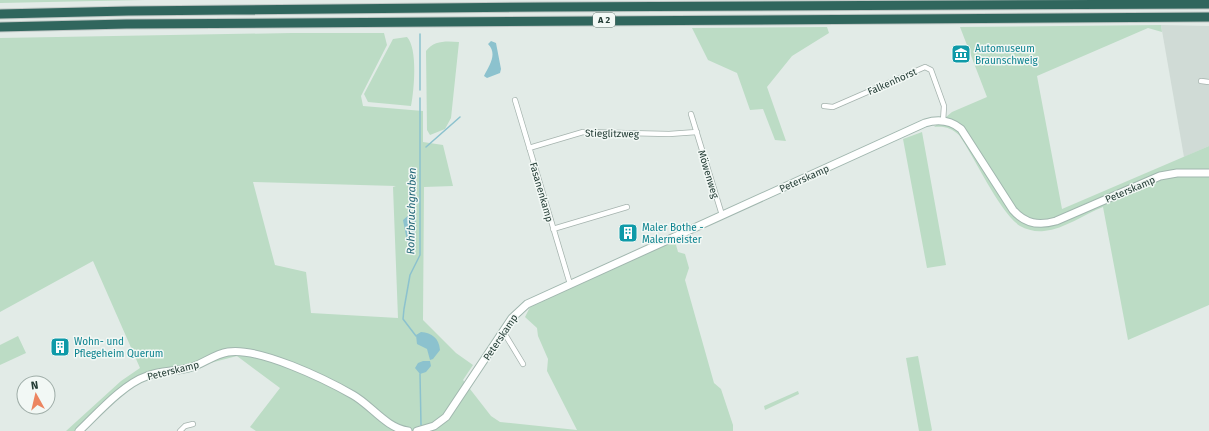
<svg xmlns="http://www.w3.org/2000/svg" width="1209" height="431" viewBox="0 0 1209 431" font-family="'Fira Sans',sans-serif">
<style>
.built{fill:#d0dbd6}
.green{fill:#bcdcc5;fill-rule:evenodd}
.water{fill:#8cc2ce}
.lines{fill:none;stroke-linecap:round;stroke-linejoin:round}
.stream{stroke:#8cc2ce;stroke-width:1.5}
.street-casing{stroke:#a5b3ae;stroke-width:6}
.secondary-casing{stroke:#a1b7af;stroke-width:9}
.highway-casing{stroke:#c1c8c6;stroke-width:11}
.street{stroke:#fff;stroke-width:4.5}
.secondary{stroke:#fff;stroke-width:7}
.highway{stroke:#30665d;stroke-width:9}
.labels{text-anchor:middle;stroke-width:3;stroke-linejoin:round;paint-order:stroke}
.shield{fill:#f2f8f5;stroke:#61746f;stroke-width:1}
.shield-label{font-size:9px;font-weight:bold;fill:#233c35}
.culture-label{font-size:10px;fill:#0d838f;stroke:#f2f8f5;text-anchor:start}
.street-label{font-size:10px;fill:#233c35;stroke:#f2f8f5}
.water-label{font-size:11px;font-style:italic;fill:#1f6475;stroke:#f2f8f5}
</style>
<rect width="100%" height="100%" fill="#e2ebe7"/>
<path class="built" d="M1161,25l48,1v120l-25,11z"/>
<path class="green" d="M0,0h145l-145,3z
M1161,25l1,7 -14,-4 -111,48 25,133 147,-63v159l-81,35 -25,-133c-19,7 -38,22 -59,24 -8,1 -17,-1 -24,-5 -20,-13 -45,-68 -61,-91 -8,-7 -14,-9 -25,-8l18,-15 35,-15 -27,-70z
M827,27l2,6 -37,23 -25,31 19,54 -11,-1 -12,-31 -13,1 -13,-37 -29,-13 -16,-32z
M292,33h92l3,12 -26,51 2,10 60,5v31l20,3 10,41 -29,1 -1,133 33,33 17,12 -10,15 28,36 9,6 77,8 -30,-59 1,-12 -10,-23 -1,-8 -12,-11 7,-14 143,-62 3,11 7,2 4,14 -4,12 29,103 7,6 12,36v6h-477l-6,-4 30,-39 -43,-32 -50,13 -10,-2 -15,1 -18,5 -14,9 -55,49h-9l55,-50 19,-13 -47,-107 -93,51v-274zM253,182l143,4 -3,1 5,131 -87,-5 -5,-41 -31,-7z
M407,37c11,12 7,53 4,69l-43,-4 -4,-8 29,-55z
M459,42l-8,76 -6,11 -15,6 -3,-5 -1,-79c8,-11 21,-10 33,-9z
M922,132l24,133 -19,3 -24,-129z
M18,336l8,17 -26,12v-20z
M918,356l14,74 -1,1h-12l-13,-73z
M798,391l1,3 -34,16 -1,-4z"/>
<path class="water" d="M491,41l5,2 5,26 -1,4 -13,5 -3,-2c5,-10 14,-22 4,-32z
M410,214l6,4 -2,25 -7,-2 -4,-21z
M421,332c11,1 18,6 19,18l-7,9 -3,1 -3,-11 -10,-5 -1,-9z
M423,361h7l1,5 -5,6 -6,2 -5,-6 3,-5z"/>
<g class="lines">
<path class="stream" d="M420,34v56
M426,147l34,-30
M416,336l-13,-17 1,-10 6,-34 10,-20v-157
M420,374l1,51"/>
<g class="street-casing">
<path id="street" d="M1201,81l8,1
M515,100l55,184
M824,106l9,1 92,-40 6,3 13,36 -1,15
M691,114l31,101
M529,148l54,-16 86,2 28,-2
M553,229l74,-22
M503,331l20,33
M180,431l5,-5 8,-2"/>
</g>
<g class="secondary-casing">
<path id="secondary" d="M79,431c18,-17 44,-47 68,-55 14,-6 30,-4 45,-9 12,-4 23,-13 36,-15 31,-5 97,27 125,43 18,10 33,33 55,36
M417,431l17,-5 12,-9 66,-99 15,-14 398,-181c13,-4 25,-3 36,6l52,81c12,14 26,16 43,11l104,-45 17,-3h32"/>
</g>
<g class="highway-casing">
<path id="highway" d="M0,14l128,-3 417,-4 664,-3
M0,27l126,-3 1083,-7"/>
</g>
<use href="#street" class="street"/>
<use href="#secondary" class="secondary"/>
<use href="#highway" class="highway"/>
</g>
<defs>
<g id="museum-square" transform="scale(1)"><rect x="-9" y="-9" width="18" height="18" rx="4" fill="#0f9aa8" stroke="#f2f8f5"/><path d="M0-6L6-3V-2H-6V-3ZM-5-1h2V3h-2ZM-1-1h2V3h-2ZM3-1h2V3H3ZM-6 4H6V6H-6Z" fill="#fff"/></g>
<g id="building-square" transform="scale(1)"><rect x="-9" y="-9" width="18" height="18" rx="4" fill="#0f9aa8" stroke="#f2f8f5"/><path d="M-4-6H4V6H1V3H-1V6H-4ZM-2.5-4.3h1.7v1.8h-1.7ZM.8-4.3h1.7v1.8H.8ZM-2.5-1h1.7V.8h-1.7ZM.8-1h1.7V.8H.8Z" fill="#fff"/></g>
</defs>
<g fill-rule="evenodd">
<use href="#museum-square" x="961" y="54"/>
<use href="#building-square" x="628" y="233"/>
<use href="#building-square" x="60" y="347"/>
</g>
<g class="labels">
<rect class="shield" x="593" y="13" width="22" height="14" rx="3"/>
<g class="shield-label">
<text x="604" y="23">A 2</text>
</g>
<g class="culture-label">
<text x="975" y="52">Automuseum<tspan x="975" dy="12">Braunschweig</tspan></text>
<text x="642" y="231">Maler Bothe -<tspan x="642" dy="12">Malermeister</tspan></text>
<text x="74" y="345">Wohn- und<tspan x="74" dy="12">Pflegeheim Querum</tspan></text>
</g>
<g class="street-label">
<text transform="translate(892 81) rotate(-24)" y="4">Falkenhorst</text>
<text transform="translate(612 133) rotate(1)" y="4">Stieglitzweg</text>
<text transform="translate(709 174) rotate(73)" y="4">Möwenweg</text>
<text transform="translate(804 178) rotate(-24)" y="4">Peterskamp</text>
<text transform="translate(1130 189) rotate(-23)" y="4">Peterskamp</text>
<text transform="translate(542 192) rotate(74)" y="4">Fasanenkamp</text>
<text transform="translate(500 337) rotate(-56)" y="4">Peterskamp</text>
<text transform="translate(173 370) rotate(-14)" y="4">Peterskamp</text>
</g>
<g class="water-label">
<text transform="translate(411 211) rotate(-89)" y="4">Rohrbruchgraben</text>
</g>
</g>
<g transform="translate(36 395) rotate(352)"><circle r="19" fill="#f2f8f5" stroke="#9fada8"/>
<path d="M0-3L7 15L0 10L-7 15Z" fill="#ec8560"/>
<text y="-6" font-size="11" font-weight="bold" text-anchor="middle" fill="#233c35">N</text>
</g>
</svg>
